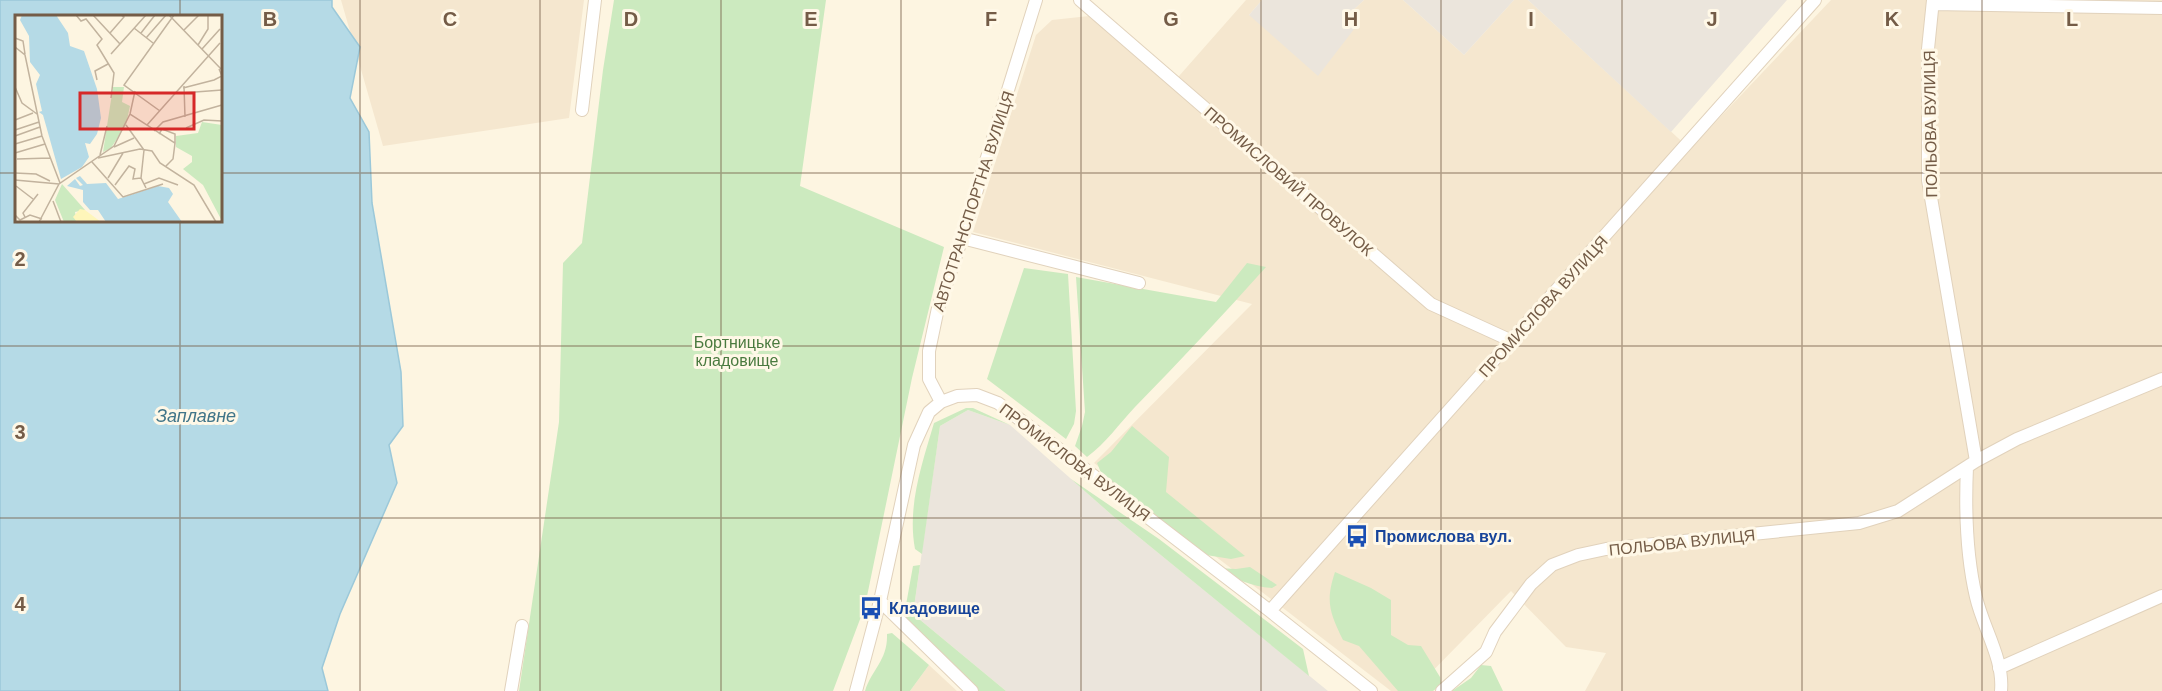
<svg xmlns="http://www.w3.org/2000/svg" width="2162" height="691" viewBox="0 0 2162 691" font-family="Helvetica,sans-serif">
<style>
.residential{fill:#f5e7cf}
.industrial{fill:#ebe5dc}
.green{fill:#cceabf}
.water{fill:#b5dae6;stroke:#9bc8d9;stroke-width:1.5;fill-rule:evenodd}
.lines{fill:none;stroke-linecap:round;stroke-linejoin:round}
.minor-casing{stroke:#e1d2bc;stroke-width:14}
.minor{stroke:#fff;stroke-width:12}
.grid{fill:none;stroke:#745c47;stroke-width:1.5;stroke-opacity:0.55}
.labels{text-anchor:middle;stroke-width:6;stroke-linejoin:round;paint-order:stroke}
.street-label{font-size:16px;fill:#745c47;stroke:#fff8e7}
.park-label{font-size:16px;fill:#4a7a3f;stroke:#fff8e7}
.transit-label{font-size:16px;font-weight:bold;fill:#164399;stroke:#fff8e7;text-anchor:start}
.water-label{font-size:18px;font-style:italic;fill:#417589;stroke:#fff8e7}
.inset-road{fill:none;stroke:#c2b39e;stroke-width:1.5}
.view{fill:#d62828;fill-opacity:0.15;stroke:#d62828;stroke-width:3}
.inset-edge{fill:none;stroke:#745c47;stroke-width:3}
.grid-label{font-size:20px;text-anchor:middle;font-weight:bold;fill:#745c47;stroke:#fff8e7;stroke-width:6;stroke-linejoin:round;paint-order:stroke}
</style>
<rect width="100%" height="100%" fill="#fdf5e1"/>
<path class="residential" d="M341,0h243l-15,118 -186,28z
M1246,0h16l-13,15 109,9 -10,-9 16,-15h39l61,55 50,-55h14l162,149 141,-149h331v691h-577l21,-38 -40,-6 -55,-56 -98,100h-22l-297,-228 158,-159 -279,-72 63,-197 16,-15 37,-4 83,68z
M929,665l28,26h-47z"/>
<path class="industrial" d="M1262,0h102l-16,15 10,9 -40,52 -69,-61z
M1403,0h111l-50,55z
M1528,0h259l-116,132z
M968,410l42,15 103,91 215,175h-322l-93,-77 27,-188z"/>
<path class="green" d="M614,0h212l-26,186 144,61 -32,131 -47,228 -32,85h-314l40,-269 4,-159 19,-20 21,-173z
M1247,263l19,4c-43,48 -86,94 -131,140 -16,17 -29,36 -48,50l-12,-11 7,-20 3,-14 -9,-135 140,25z
M1024,268l44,6 8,137 -2,13 -8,15 -79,-60z
M966,408h7l37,17 -42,-15 -28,16 -18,128 -7,-5c-8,-43 7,-85 19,-126z
M1132,426l37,31 -3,35 79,64 -14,3 -25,-4 -104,-80 -5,-12 14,-11z
M1071,479l88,60 144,110 6,27 -196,-160z
M920,565l-7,49 93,77h-29l-71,-69 -2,-6 9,-50z
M1250,567l27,18 -5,3c-21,-1 -38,-10 -54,-20l18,1z
M1335,572l36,16 20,12v35l17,10 13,1 19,31 1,8 -8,6h-35l-39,-45 -16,-6c-13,-27 -18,-38 -8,-68z
M892,633l37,32 -19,26h-45c7,-22 23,-31 22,-57z
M1481,665l10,1 12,25h-51l19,-13z"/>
<path class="water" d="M0,0h332v7l28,40 -10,51 19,34 3,71 29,169 2,54 -14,19 8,38 -57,131 -18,54 6,23h-328zM16,16h204v204h-204z"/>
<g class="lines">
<g class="minor-casing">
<path id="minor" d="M1080,0l351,304 81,37
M1933,0l-5,49v131l48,281
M1933,4l229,4
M582,110l13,-110
M962,238l177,45
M941,402l-12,-23v-28l9,-43 24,-70 74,-238
M1967,467c-2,44 -1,87 9,130 7,31 28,62 25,94
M880,601l92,90
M1270,611l545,-611
M1999,668l163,-72
M511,691l11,-65
M856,691l24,-90 34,-156 15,-33 12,-10 16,-6 20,-1 21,8 66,50 206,158 101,80
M1442,691l44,-39 9,-20 36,-48 21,-19 26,-10 28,-6 253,-26 39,-12 78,-50 41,-22 145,-60"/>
</g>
<use href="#minor" class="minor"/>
</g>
<path class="grid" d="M180,0v16M360,0v691M540,0v691M721,0v691M901,0v691M1081,0v691M1261,0v691M1441,0v691M1622,0v691M1802,0v691M1982,0v691M0,173h16M220,173h1942M180,220v471M0,346h2162M0,518h2162"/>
<defs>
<g id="bus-bare" transform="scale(1.8)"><path d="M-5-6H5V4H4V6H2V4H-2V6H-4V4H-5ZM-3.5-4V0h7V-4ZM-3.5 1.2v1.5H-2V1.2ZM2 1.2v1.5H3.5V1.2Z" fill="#1a4fb4" stroke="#fff8e7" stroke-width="2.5" paint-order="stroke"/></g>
</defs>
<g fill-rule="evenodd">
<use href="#bus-bare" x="1357" y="536"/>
<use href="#bus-bare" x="871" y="608"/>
</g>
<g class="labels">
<g class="street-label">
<text transform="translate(1930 124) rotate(-91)" y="6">ПОЛЬОВА ВУЛИЦЯ</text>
<text transform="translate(1289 181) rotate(41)" y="6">ПРОМИСЛОВИЙ ПРОВУЛОК</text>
<text transform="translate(973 201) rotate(-72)" y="6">АВТОТРАНСПОРТНА ВУЛИЦЯ</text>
<text transform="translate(1543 306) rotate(-48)" y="6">ПРОМИСЛОВА ВУЛИЦЯ</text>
<text transform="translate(1075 462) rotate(37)" y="6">ПРОМИСЛОВА ВУЛИЦЯ</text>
<text transform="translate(1682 542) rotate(-6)" y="6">ПОЛЬОВА ВУЛИЦЯ</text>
</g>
<g class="park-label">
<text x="737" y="348">Бортницьке<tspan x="737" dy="18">кладовище</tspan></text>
</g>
<g class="transit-label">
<text x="1375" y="542">Промислова вул.</text>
<text x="889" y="614">Кладовище</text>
</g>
<g class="water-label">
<text x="196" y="422">Заплавне</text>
</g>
</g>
<g transform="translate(15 15)">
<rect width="207" height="207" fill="#fdf5e1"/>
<path d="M98,72h11l-2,15 8,4 -4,19 -15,23 -8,4zM187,107l20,3v96l-19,-36 -20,-16 9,-7v-6l-16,-9v-11l22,-3zM47,169l23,26 -10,2 2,10h-13l-9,-22z" fill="#cceabf"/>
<path d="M65,194l5,1 16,12h-24l-4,-5z" fill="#fef6ba"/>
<path d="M7,0h34l12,18 2,13 14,5 13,38 4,29 -4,16 -7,10 -5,-1 4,14 -7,10 -21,12 -18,-64 -4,-3 3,-1 -6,-27 4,-9 -10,-13 -1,-26 -9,-16zM65,161l7,8 19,-1 12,16 40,-13 11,2 4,6 -5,8 14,20h-76l-8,-12h-8l-7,-8v-12l-16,-4 8,-7 5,7 3,-1 -7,-7z" fill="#b5dae6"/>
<path class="inset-road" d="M61,0l5,6 5,-2 16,20 -5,6 17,28 -3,25M78,0l27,29M154,0l53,55M119,13l19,15M169,15l15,-15M95,18l14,-16 -3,-2M126,18l14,-18M0,23l8,3 2,13M131,23l20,-23M183,30l10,-16v-14M0,32l10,8 17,81 18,47M187,34l18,-20M96,39l35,-39M82,65l-2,-9 13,-7M169,71l1,31M0,72l7,16 15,11M168,73l31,-8 8,-4 -3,-7M167,78l40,-3M145,96l-36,-26 50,-70M115,99l5,-23M0,105l18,-7M111,110l18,25 -3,28 5,10M132,110l73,-82M171,113l18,-8 18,1M0,115l24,-8M139,116l9,-9 59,-17M144,119l3,-5 13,5v9M0,121l25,-9M0,129l27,-8M99,132l20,-9M0,138l30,-9M85,140l7,-29M83,143l42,-9 12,2 8,12 34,22 22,37M2,144l33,-1M77,147l31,35 40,-13M0,158l21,1 14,7M93,163l15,-25M0,165l44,4M129,169l15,-6 19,7M100,170l14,-19 6,3 -2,10 8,-1M1,171l17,13M38,186l8,21M0,200l5,5 10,-5 12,4M10,202l-2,-4 15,-19M24,207l20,-38 55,-38 16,-32 45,29 -2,16 -7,7"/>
<path class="view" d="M65,78h114v36h-114z"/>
<rect width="207" height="207" class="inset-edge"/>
</g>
<g class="grid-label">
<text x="270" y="26">B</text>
<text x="450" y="26">C</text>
<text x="631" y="26">D</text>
<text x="811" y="26">E</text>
<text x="991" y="26">F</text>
<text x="1171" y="26">G</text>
<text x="1351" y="26">H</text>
<text x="1531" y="26">I</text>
<text x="1712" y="26">J</text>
<text x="1892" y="26">K</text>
<text x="2072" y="26">L</text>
<text x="20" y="266">2</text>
<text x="20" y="439">3</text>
<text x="20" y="611">4</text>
</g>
</svg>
